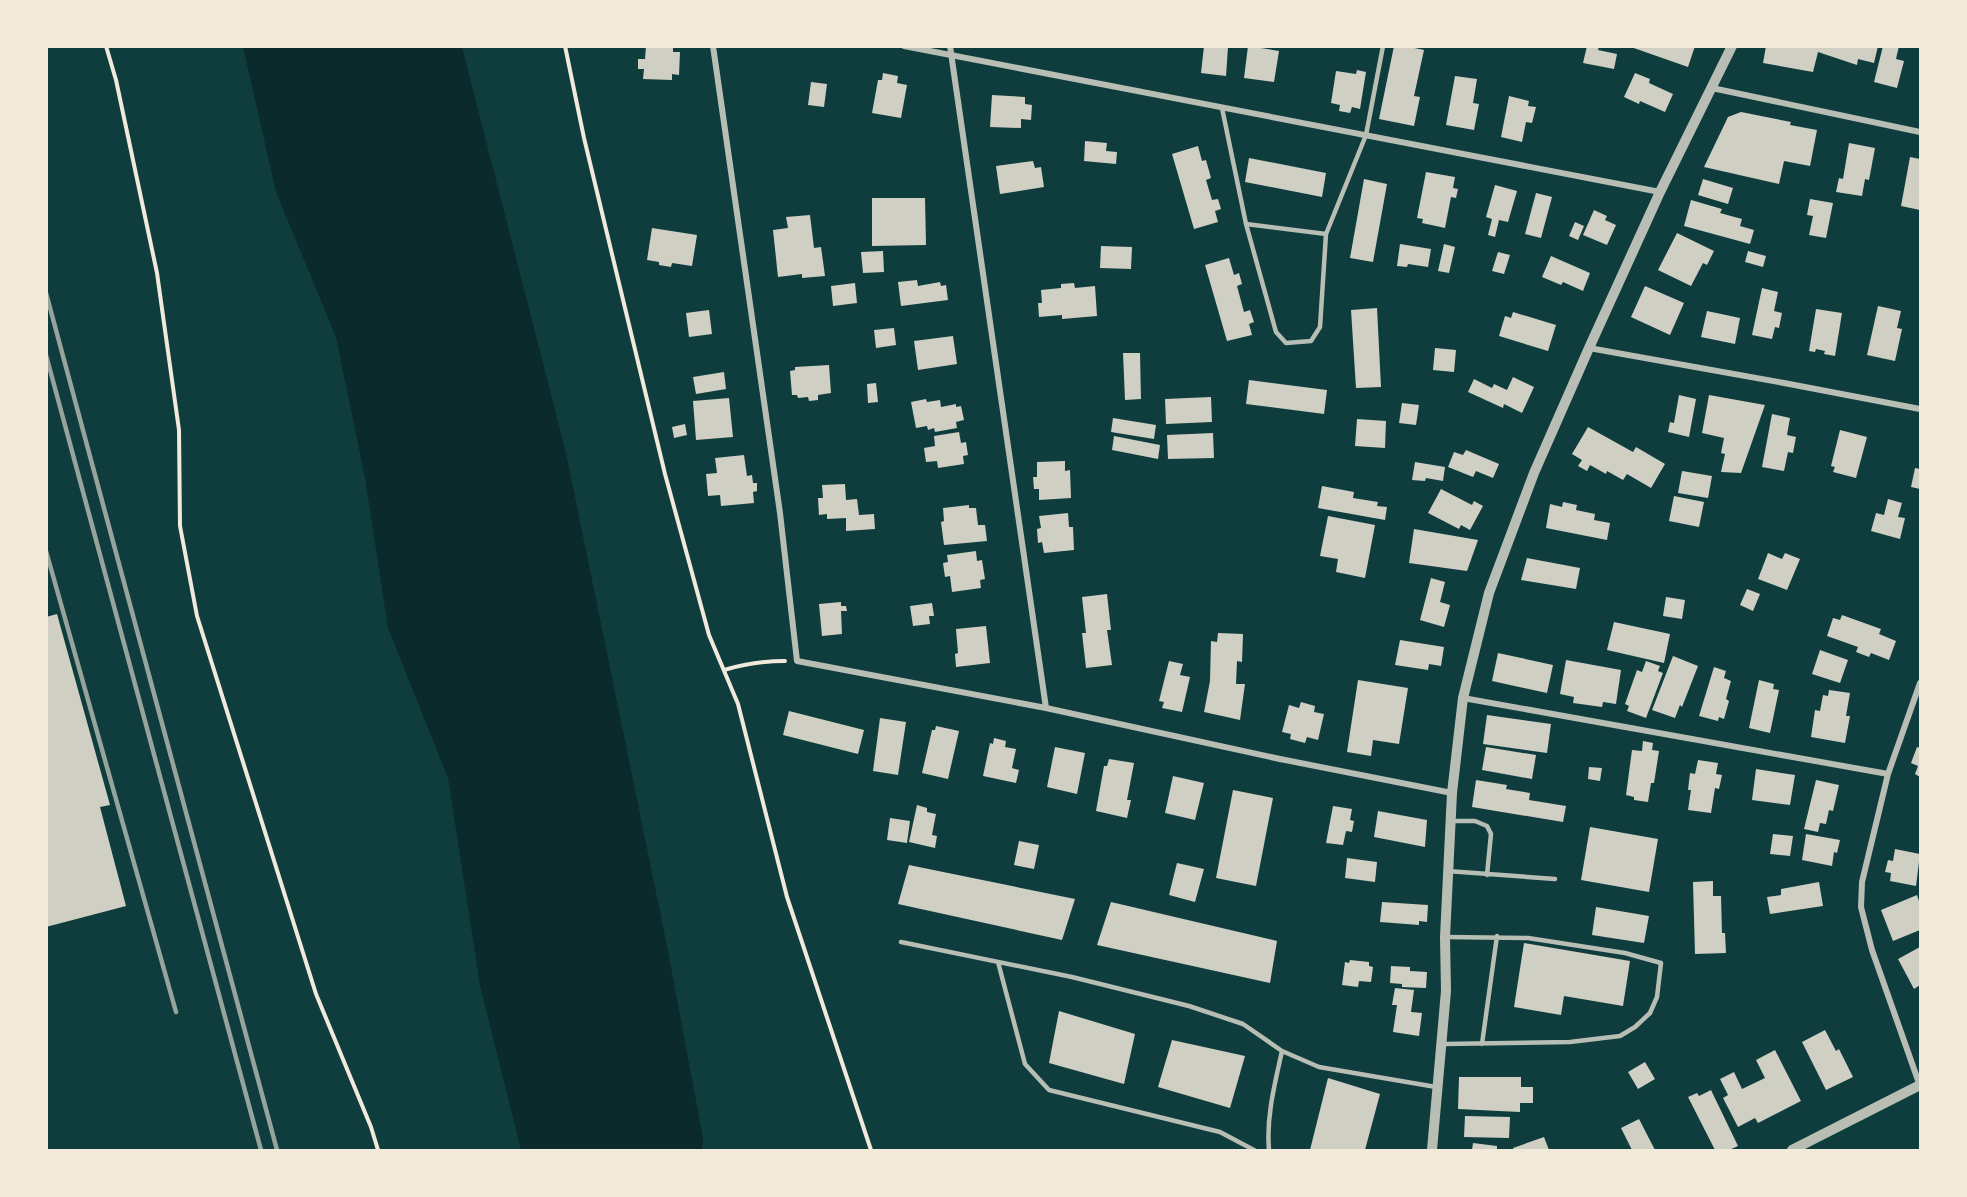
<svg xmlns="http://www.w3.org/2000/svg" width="1967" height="1197" viewBox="0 0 1967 1197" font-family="'Fira Sans Condensed',sans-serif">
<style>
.water{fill:#0a2a2b}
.building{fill:#cfcfc3}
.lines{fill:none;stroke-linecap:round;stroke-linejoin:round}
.path{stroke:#f1e9da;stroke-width:4}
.service{stroke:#b8beb3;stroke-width:4.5}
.minor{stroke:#b8beb3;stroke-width:6}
.tertiary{stroke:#b8beb3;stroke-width:10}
.rail{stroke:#97a49c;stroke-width:4.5}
</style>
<rect width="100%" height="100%" fill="#0f3d3e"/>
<path class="water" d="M243,47h219l104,406 100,488 37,197 -1,12h-181l-41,-165 -32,-207 -60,-150 -23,-150 -29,-141 -60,-145z"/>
<path class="building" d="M646,46h27v6h7l-1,23 -7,-1v6l-29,-1 1,-10h-6v-10h7z
M1204,46l24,1 -2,29 -25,-3z
M1248,46l31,5 -5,31 -30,-4z
M1394,46h11l19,4 -10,46 6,1 -6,29 -35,-7z
M1587,46h12l-1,4 19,4 -3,15 -31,-6z
M1628,46h67l-7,21z
M1766,46h112l-4,17 -16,-4 -1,6 -39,-13 -5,20 -50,-9z
M1883,46h16l-3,13 8,2 -7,27 -23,-6z
M1357,70l9,2 -6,37 -8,-2 -2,6 -11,-2 1,-6 -9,-2 5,-32 20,3z
M883,73l15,3 -1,7 10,2 -6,33 -29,-5 6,-33h4z
M1635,73l15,6 -1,4 24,11 -8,18 -25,-11 -1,3 -15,-7z
M1455,76l22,3 -4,24 6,1 -5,26 -28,-5z
M811,82l16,2 -3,23 -16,-2z
M992,95l33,2v7l7,1 -1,15 -10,-1v9l-31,-1z
M1509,96l20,5 -1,5 8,1 -4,16 -6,-1 -4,20 -21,-5z
M1741,112l50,10 -1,3 27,5 -7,36 -26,-5 -5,23 -75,-17 24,-50z
M1085,141l22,2 -1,8 11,1 -1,12 -32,-3z
M1849,143l26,5 -6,32 -4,-1 -3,17 -26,-4 3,-14 4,1z
M1198,146l4,15 4,-1 5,18 -5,2 6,20 6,-1 3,10 -6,2 3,11 -24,7 -22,-75z
M1910,157l10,2v51l-19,-4z
M1249,158l77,15 -4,24 -77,-15z
M1033,161l2,7 6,-1 3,20 -44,7 -4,-28z
M1426,172l29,5 -2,11 5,1 -2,9 -5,-1 -6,31 -23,-5 1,-4 -6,-1z
M1364,179l23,5 -14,78 -23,-4z
M1703,179l30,9 -5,16 -30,-9z
M1495,185l22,6 -9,31 -9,-2 -4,17 -7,-2 4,-16 -6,-2z
M1536,193l16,4 -11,41 -16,-4z
M872,198h53l1,47 -54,1z
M1810,199l23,4 -7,35 -17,-3 4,-19 -6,-1z
M1691,200l31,9 -2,4 22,6 -2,7 14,4 -4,14 -66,-18z
M1594,210l13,6 -2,4 11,5 -9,20 -24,-10z
M810,215l4,33 7,-1 4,29 -23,2v-4l-24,3 -5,-47 15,-2 -2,-11z
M1575,222l9,4 -6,14 -9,-4z
M652,228l45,7 -5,31 -20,-3 -1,4 -12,-2v-3l-12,-2z
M1677,233l37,18 -7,14 -4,-2 -12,23 -33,-16z
M1400,244l31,5 -3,18 -20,-3 -1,3 -10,-1z
M1444,244l11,3 -6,26 -11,-2z
M1101,246l31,1 -1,22 -31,-1z
M883,251l1,21 -21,1 -2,-21z
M1748,251l18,5 -3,11 -18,-5z
M1498,252l12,3 -6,19 -12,-3z
M1551,256l39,17 -7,18 -20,-9 -2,3 -19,-8z
M1229,258l5,17 5,-2 3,11 -5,2 7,26 6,-2 4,12 -5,2 3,11 -25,6 -22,-76z
M917,280l1,6 22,-4 1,4 5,-1 2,15 -47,6 -3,-24z
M855,283l2,20 -24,3 -2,-20z
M1074,283l1,5 20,-2 2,30 -35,3v-4l-23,2 -1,-14h4l-1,-13 20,-2v-4z
M1645,286l39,17 -14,32 -39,-18z
M1762,288l16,4 -4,19 8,2 -3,15 -4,-1 -3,12 -20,-4z
M1878,306l23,5 -4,17 5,1 -7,32 -28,-6z
M1377,308l4,79 -25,1 -5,-78z
M1816,309l26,4 -7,43 -11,-2 1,-3 -9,-2 -1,3 -6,-1z
M709,310l3,24 -23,3 -3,-24z
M1707,311l33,7 -5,26 -34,-7z
M1513,312l43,13 -8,26 -49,-15 6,-20 6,2z
M894,328l2,17 -20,3 -2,-18z
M953,336l4,28 -39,6 -4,-29z
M1435,348l21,2 -2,22 -21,-2z
M1123,353h17l1,46 -16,1z
M829,365l2,28 -13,2v5l-9,1 -1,-4 -10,1 -1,-3h-5l-2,-24 5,-1v-3z
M724,372l2,17 -30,5 -3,-17z
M1513,377l21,10 -12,26 -18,-9 -1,4 -35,-16 6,-13 18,9 2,-4 13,6z
M1249,380l78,10 -3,24 -78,-10z
M876,383l2,19 -10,1 -1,-19z
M1679,395l17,4 -7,38 -21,-5 2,-10 4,1z
M1709,395l56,10 -24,68 -20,-1 4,-18 -4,-1 3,-15 -22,-5z
M1211,397l1,25 -46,2 -1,-25z
M729,398l4,39 -37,3 -3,-39z
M926,399l1,3 13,-2 1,7 15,-3v3l5,-1 3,14 -8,2 1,6 -22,4 -1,-4 -6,2 -1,-4 -11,2 -5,-26z
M1402,403l17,2 -3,20 -17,-2z
M1772,414l18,4 -3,17 9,2 -3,16 -5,-1 -4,19 -22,-4z
M1113,418l43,7 -2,14 -43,-7z
M1357,419l29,2 -1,27 -30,-2z
M685,424l2,11 -13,3 -2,-11z
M1588,427l45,25 3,-5 29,17 -14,24 -24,-14 -4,6 -16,-9 -1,3 -16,-9 -3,6 -9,-5 4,-6 -10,-6z
M1840,430l27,7 -11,41 -23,-6 2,-5 -4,-1z
M959,432l2,11 5,-1 2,13 -5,1 1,8 -26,4 -1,-7 -11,1 -2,-14 11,-2 -1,-10z
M1213,433l1,25 -46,1 -1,-24z
M1114,436l46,9 -2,14 -46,-9z
M1466,450l33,14 -6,14 -17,-7 -3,6 -25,-10 6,-15 9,3z
M744,455l3,21 5,-1 1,8h4v8l-4,1 1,11 -33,3 -1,-11 -12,1 -2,-22 11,-1 -2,-15z
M1065,461v10l5,-1 1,28 -32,2v-11h-5l-1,-12h4v-15z
M1415,462l30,5 -2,14 -17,-3 -1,3 -13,-1z
M1915,468l5,1v20l-9,-2z
M1682,471l30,5 -4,22 -30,-5z
M845,484l1,16 11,-1 2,16 15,-1 1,15 -29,2v-13l-19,1v-5l-8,1 -1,-17h5l-1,-13z
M1322,486l32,6 -1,6 25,4 -1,4 10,1 -2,13 -67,-12z
M1441,489l31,16 2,-4 9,5 -13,24 -9,-5 -2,4 -31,-16z
M1674,496l30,6 -5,25 -30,-6z
M1888,499l14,4 -4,14 7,1 -5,21 -29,-8 5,-18 8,2z
M1563,502l14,3 -1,5 19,4 -1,6 16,3 -3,17 -61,-12 4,-24 12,3z
M969,505v3h7l2,17h7l2,16 -43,4 -3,-23 3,-1 -1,-13z
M1068,513l1,14h4l1,23 -30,3 -2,-11 -4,1 -1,-14 4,-1 -2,-12z
M1328,516l47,9 -10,53 -29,-6 2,-13 -18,-3z
M1414,529l64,11 -11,31 -58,-8z
M976,551l1,10 5,-1 3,19 -5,1 1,8 -29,4 -2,-16 -5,1 -2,-14 5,-1 -1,-7z
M1768,553l14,6 3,-6 15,6 -13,31 -29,-11z
M1527,558l53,10 -4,21 -55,-9z
M1431,578l14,4 -5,20 10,3 -6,22 -24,-7z
M1747,589l13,5 -7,17 -13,-6z
M1107,594l4,36h-4l5,35 -26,3 -4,-35h4l-4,-36z
M1666,597l19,3 -3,19 -19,-3z
M841,602v4h5l1,5h-6l1,23 -20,2 -3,-32z
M932,603l2,13h-5l1,8 -17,2 -3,-20z
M57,614l53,191 -10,2 26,99 -80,21v-310z
M1842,615l39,14 -2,5 17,7 -7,19 -18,-7 -2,4 -13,-5 2,-5 -31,-11 6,-18 7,2z
M1614,622l56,12 -6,29 -57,-13z
M986,626l4,37 -34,4 -1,-13 3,-1 -2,-24z
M1218,633l25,1 -1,28 -5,-1 -1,23h9l-5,36 -36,-8 6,-31 1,-40 6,1z
M1400,640l44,7 -3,19 -12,-2 -1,6 -33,-5z
M1820,650l28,10 -8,23 -28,-9z
M1498,653l55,12 -6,28 -55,-12z
M1673,656l25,10 -16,41 -2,-2 -5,13 -23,-8z
M1566,660l55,10 -5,34 -13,-2 -1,5 -29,-4 1,-6 -14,-3z
M1169,661l14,3 -3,11 10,2 -8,35 -20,-4 2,-6 -5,-1z
M1646,661l14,5 -2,5 5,2 -17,45 -19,-7 2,-5 -4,-2 12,-34 5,2z
M1714,667l12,4 -2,7 7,3 -5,18 3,2 -5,18 -5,-2 -1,4 -19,-5z
M1358,680l50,8 -9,56 -26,-4 -2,16 -24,-4z
M1759,680l15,4 -1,5 6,1 -9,43 -21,-5z
M1829,690l21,3 -4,23h4l-5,27 -34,-6 4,-27 5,1 3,-16 5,1z
M1301,702l14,4 -1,6 10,2 -6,26 -11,-3 -2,6 -15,-4 1,-5 -9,-2 7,-27 10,3z
M789,711l75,19 -6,24 -75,-19z
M1487,715l64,9 -4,29 -64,-9z
M880,718l26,4 -8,53 -25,-4z
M936,726l23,5 -11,48 -26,-6 10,-43h3z
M994,738l12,3 -1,6 11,2 -4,19 7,2 -3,13 -33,-7 7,-33 3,1z
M1643,741l10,2 -1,7 7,1 -5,32h-3l-3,19 -14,-2v-3l-8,-2 6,-45 10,1z
M1055,747l30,6 -8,41 -30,-7z
M1486,747l50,8 -4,24 -50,-9z
M1917,747l3,1v29l-5,-3 3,-8 -7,-3z
M1109,759l25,4 -7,37h4l-4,18 -31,-7 8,-45h3z
M1698,760l20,3 -2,11 6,1 -3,14 -4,-1 -4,25 -23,-3 3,-20h-3l2,-17 5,1z
M1589,767l13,1 -2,13 -12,-2z
M1756,769l39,6 -5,30 -38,-5z
M1173,776l31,7 -9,37 -30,-7z
M1476,780l31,5 -1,4 24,4 -1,7 37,6 -3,16 -91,-15z
M1816,780l23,5 -6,26 -4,-1 -3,14 -6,-1 -2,9 -14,-3z
M1233,790l40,8 -17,88 -40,-8z
M917,805l10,3v4l9,2 -4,21 5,1 -2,12 -26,-6z
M1333,806l19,3 -2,11 4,1 -2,11 -6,-1 -3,14 -17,-2z
M1378,811l49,9 -2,27 -51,-10z
M890,818l20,3 -3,22 -20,-3z
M1590,827l68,12 -9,53 -68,-12z
M1773,834l20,2 -3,20 -20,-2z
M1806,834l34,6 -3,13 -3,-1 -2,14 -30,-6z
M1019,841l20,4 -5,24 -20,-4z
M1895,849l25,5 -4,32 -26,-5 1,-8 -6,-1 3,-12 5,1z
M1347,858l30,4 -2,20 -30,-4z
M1177,863l27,6 -9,33 -26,-7z
M909,865l166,34 -13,41 -164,-36z
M1713,881v15h8l1,37h3l1,20 -31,1 -2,-72z
M1819,882l4,24 -53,8 -3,-17 14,-2v-6z
M1917,895l3,9v26l-27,11 -12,-31z
M1111,902l166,39 -7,42 -173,-38z
M1382,902l46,3 -1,17 -8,-1v4l-39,-3z
M1596,907l53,9 -5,27 -52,-8z
M1524,943l106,18 -7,45 -59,-10 -3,19 -47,-8z
M1920,947v38l-6,4 -16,-30z
M1350,960l19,2v4l4,1 -2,15 -12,-1 -1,6 -16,-2 3,-23 4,1z
M1391,966l19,1v4l17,1 -1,16 -24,-1v-3l-12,-1z
M1395,988l19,2 -3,22 11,1 -3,23 -26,-4 4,-27h-5z
M1059,1011l76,23 -11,50 -75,-21z
M1825,1030l11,21 3,-2 14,28 -27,13 -24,-48z
M1172,1040l73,16 -15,52 -72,-21z
M1775,1050l26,51 -43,22 -3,-5 -17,9 -15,-29 5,-3 -8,-16 14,-7 8,17 23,-11 -9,-18z
M1645,1062l10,17 -17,10 -10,-17z
M1459,1077h62v10h12v16h-13v9l-62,-3z
M1328,1078l52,16 -15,56h-55z
M1711,1090l27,56 -9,4h-14l-27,-53 9,-4 2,3z
M1465,1116l45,1 -1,21 -45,-1z
M1639,1119l16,31h-23l-11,-22z
M1544,1137l5,13h-35l-1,-2z
M1473,1143l24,3v4h-25z"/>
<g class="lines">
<path class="path" d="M106,46l10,34 41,193 22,157 1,96 17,90 119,378 55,133 7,23
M565,46l19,92 41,170 40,166 44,161 29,69 49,193 84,253
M724,670c21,-6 39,-9 61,-9"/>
<path class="service" d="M1222,108l24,116 30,108 10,11 25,-2 9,-14 6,-93 40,-99 17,-89
M1246,224l80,10
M1451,821h24l12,5 4,8 -4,41
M1447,871l108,8
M901,942l171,35 117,29 54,18 39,27
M998,962l27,102 24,26 171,42 34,18
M1443,1044l127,-2 50,-6 15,-9 15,-14 7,-16 4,-34 -36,-10 -97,-15 -83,-1
M1482,1044l15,-108
M1269,1150c-3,-33 6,-67 13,-99l37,16 117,20"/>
<path class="minor" d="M713,46l67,467 17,148 249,47 234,51 172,34
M904,46l756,146
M950,46l96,662
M1712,88l208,44
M1589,348l195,35 136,26
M1920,683l-32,91 -26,108 -1,25 11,43 48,136
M1463,698l425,76"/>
<path class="tertiary" d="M1432,1150l14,-159 -1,-54 7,-144 11,-95 26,-105 45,-120 55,-125 71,-156 72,-146
M1792,1150l128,-65"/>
<path class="rail" d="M46,293l231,857
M46,355l215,795
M46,551l130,461"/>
</g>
<rect width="1967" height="1197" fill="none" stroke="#f1e9da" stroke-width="96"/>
</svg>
